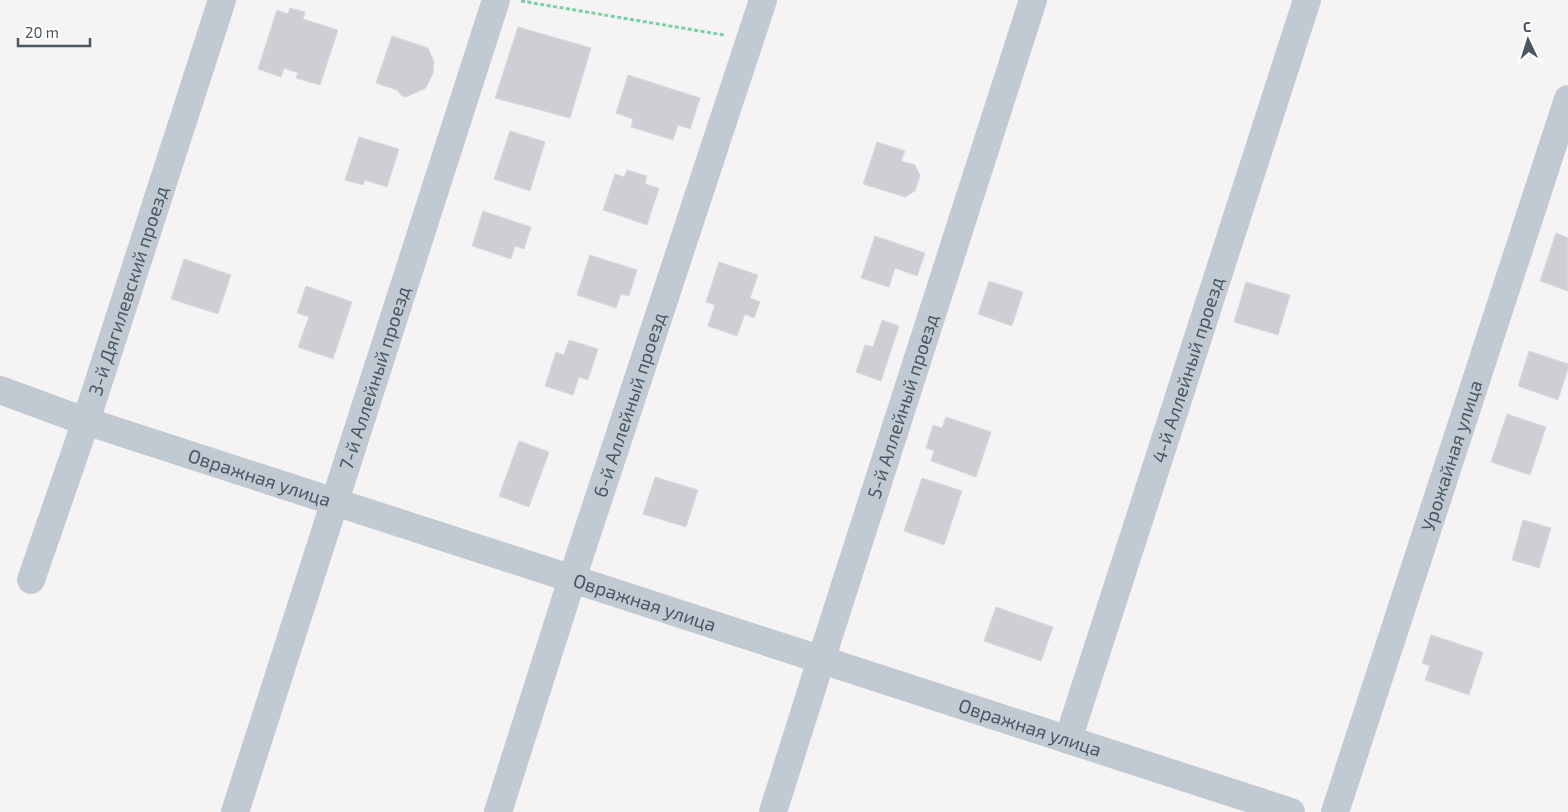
<svg xmlns="http://www.w3.org/2000/svg" width="1568" height="812" viewBox="0 0 1568 812" font-family="'Exo 2',sans-serif">
<style>
.building{fill:#cdcfd5;stroke:#d7d9de}
.lines{fill:none;stroke-linecap:round;stroke-linejoin:round}
.path{stroke:#7ad0a6;stroke-width:3;stroke-dasharray:4 2.5;stroke-linecap:butt}
.minor{stroke:#c1cad2;stroke-width:28}
.labels{text-anchor:middle;stroke-width:4;stroke-linejoin:round;paint-order:stroke}
.street-label{font-size:19px;fill:#4a5661;stroke:#fff}
</style>
<rect width="100%" height="100%" fill="#f5f3f3"/>
<path class="building" d="M290,8l15,4 -2,7 35,11 -18,55 -24,-7 2,-5 -14,-5 -3,9 -23,-8 19,-59 11,4z
M518,27l73,21 -21,70 -75,-20z
M392,36l36,12 6,14 -1,11 -7,15 -20,9 -4,-1 -5,-6 -21,-7z
M628,75l72,23 -10,31 -12,-4 -5,15 -42,-13 2,-8 -17,-6z
M510,131l35,11 -15,49 -36,-12z
M359,137l40,12 -12,38 -22,-7 -2,5 -18,-5z
M877,142l28,9 -4,10 14,4 5,11 -5,15 -10,6 -42,-13z
M627,170l20,6 -2,8 14,4 -12,37 -44,-15 12,-36 9,3z
M483,211l48,16 -7,22 -9,-3 -4,13 -39,-13z
M1556,233l12,5v53l-28,-10z
M875,236l50,17 -8,23 -22,-8 -6,19 -28,-9z
M590,255l47,15 -8,26 -8,-2 -5,14 -39,-13z
M184,259l47,16 -13,39 -47,-15z
M719,262l39,13 -8,23 10,4 -6,16 -9,-4 -8,22 -29,-10 7,-21 -9,-3z
M989,281l34,11 -11,34 -34,-12z
M1246,282l44,13 -12,40 -44,-13z
M306,286l46,16 -19,57 -35,-12 11,-30 -12,-4z
M882,320l17,6 -18,55 -25,-9 9,-27 8,2z
M569,340l29,9 -10,31 -9,-3 -6,18 -28,-9 11,-34 8,3z
M1529,351l39,13v5l-10,31 -40,-14z
M1507,414l39,13 -16,48 -39,-13z
M946,417l45,15 -15,45 -45,-16 3,-10 -8,-3 7,-23 9,3z
M519,441l30,11 -20,55 -30,-11z
M655,477l43,13 -12,37 -43,-13z
M922,478l40,13 -18,54 -40,-14z
M1523,520l28,8 -12,40 -27,-8z
M996,607l57,20 -12,34 -57,-20z
M1431,635l52,17 -14,43 -44,-15 5,-14 -8,-3z"/>
<g class="lines">
<path class="path" d="M521,1l203,34"/>
<g class="minor">
<path id="s1" d="M0,390l76,28 1215,394"/>
<path id="s2" d="M31,580l55,-159 136,-421"/>
<path id="s3" d="M1068,740l239,-740"/>
<path id="s4" d="M235,812l261,-812"/>
<path id="s5" d="M498,812l74,-233 191,-579"/>
<path id="s6" d="M773,812l48,-152 212,-660"/>
<path id="s7" d="M1335,812l233,-713"/>
</g>
</g>
<g class="labels">
<g class="street-label">
<text dy="7" stroke="none"><textPath href="#s2" startOffset="305">3-й Дягилевский проезд</textPath></text>
<text dy="7" stroke="none"><textPath href="#s3" startOffset="389">4-й Аллейный проезд</textPath></text>
<text dy="7" stroke="none"><textPath href="#s4" startOffset="456">7-й Аллейный проезд</textPath></text>
<text dy="7" stroke="none"><textPath href="#s5" startOffset="428">6-й Аллейный проезд</textPath></text>
<text dy="7" stroke="none"><textPath href="#s6" startOffset="426">5-й Аллейный проезд</textPath></text>
<text dy="7" stroke="none"><textPath href="#s7" startOffset="375">Урожайная улица</textPath></text>
<text dy="7" stroke="none"><textPath href="#s1" startOffset="274">Овражная улица</textPath></text>
<text dy="7" stroke="none"><textPath href="#s1" startOffset="679">Овражная улица</textPath></text>
<text dy="7" stroke="none"><textPath href="#s1" startOffset="1084">Овражная улица</textPath></text>
</g>
</g>
<g transform="translate(1528 40) rotate(356)" stroke="#ffffff" stroke-width="4" paint-order="stroke">
<path d="M0-4L9 19L0 12L-9 19Z" fill="#4a5661"/>
<text y="-8" font-size="14" font-weight="bold" text-anchor="middle" fill="#4a5661">С</text>
</g>
<path d="M18 38v8h72v-8" fill="none" stroke="#4a5661" stroke-width="2.5"/>
<text x="25" y="38" font-size="15" fill="#4a5661" stroke="#ffffff" stroke-width="4" paint-order="stroke">20 m</text>
</svg>
